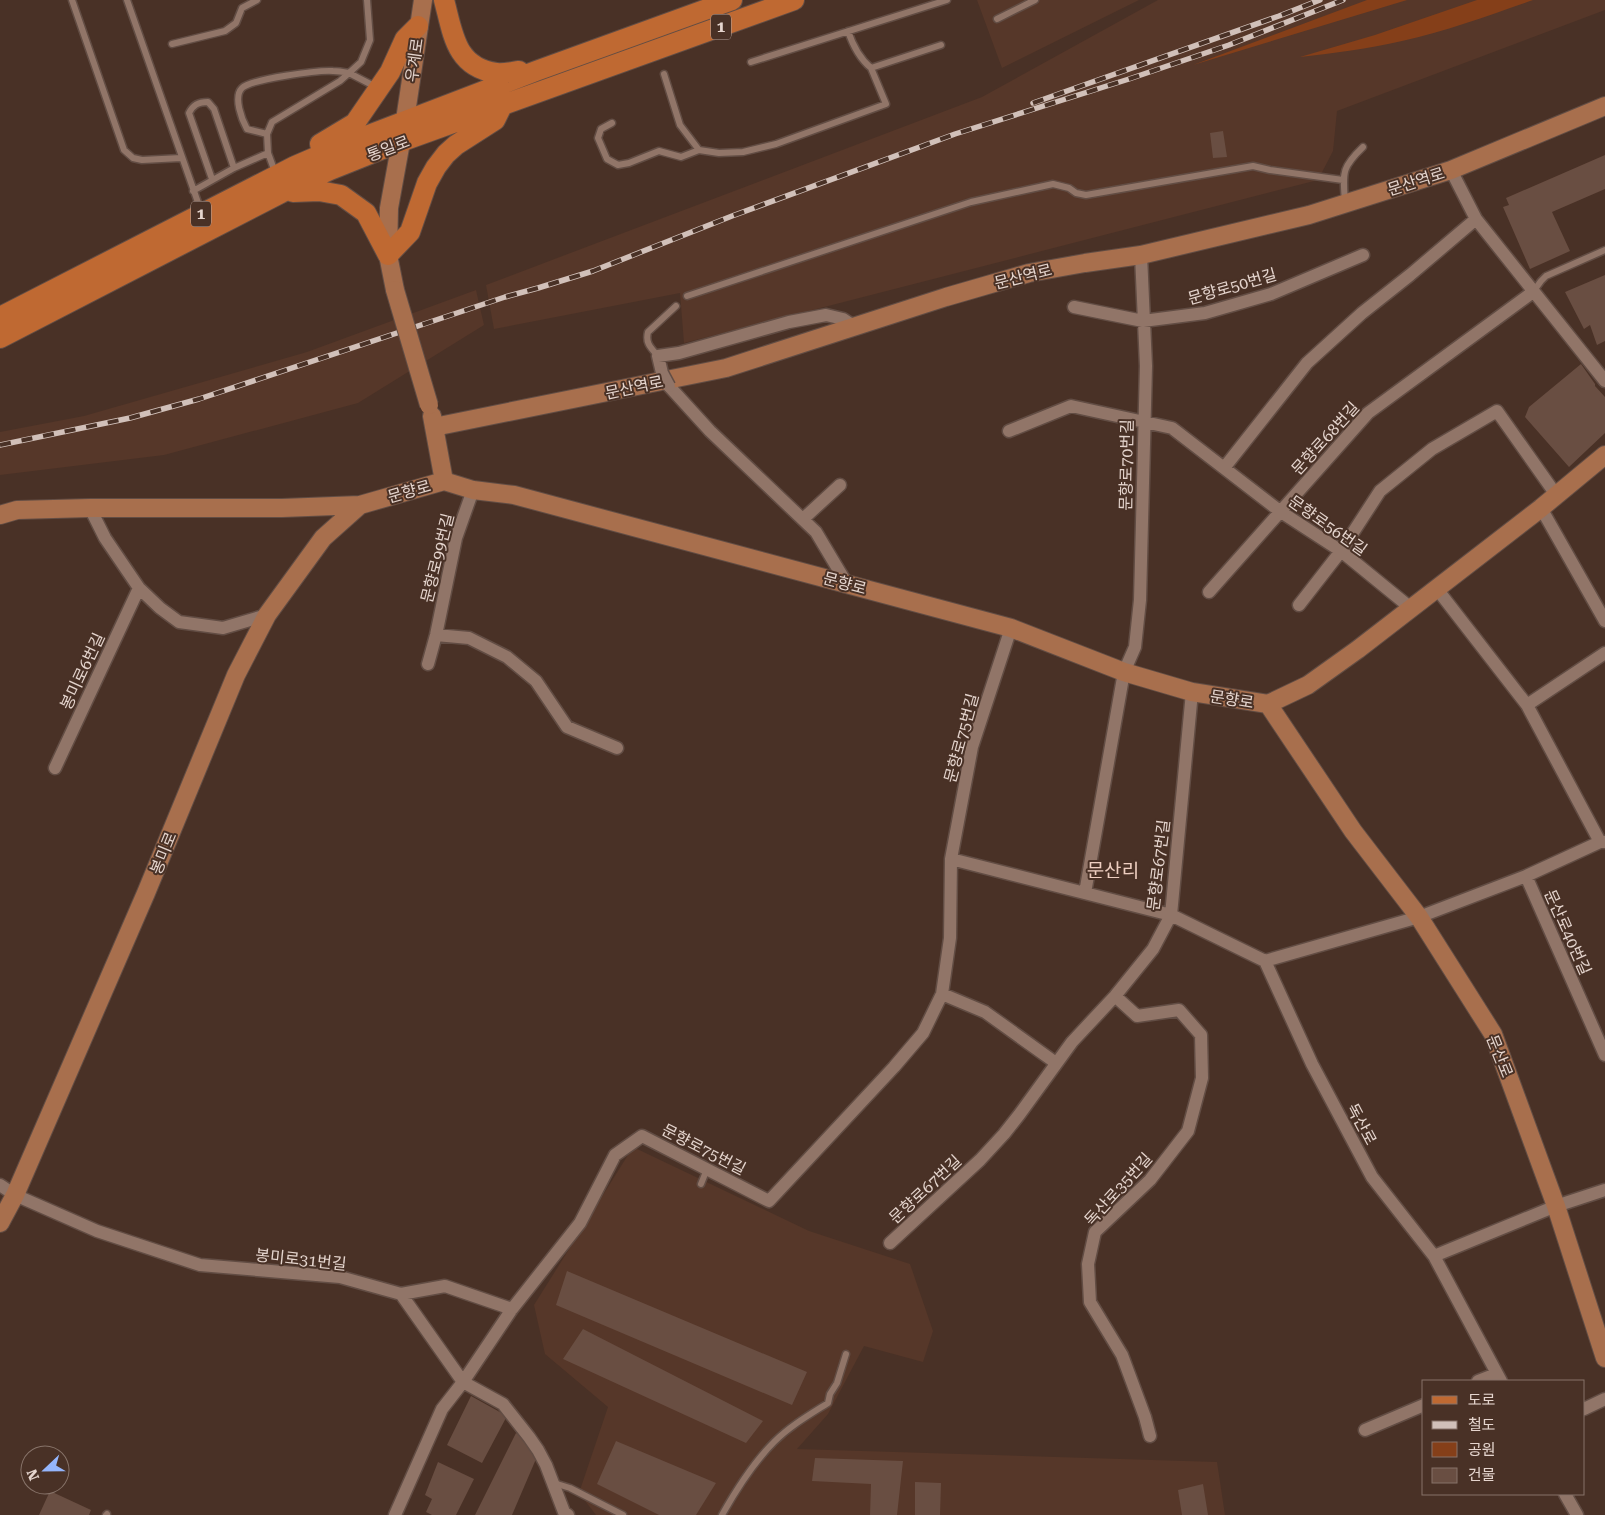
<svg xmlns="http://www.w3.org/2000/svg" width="1605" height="1515" viewBox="0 0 1605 1515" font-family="'Roboto Serif','Noto Sans KR',serif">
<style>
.built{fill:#563729}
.green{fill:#853f19}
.building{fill:#694e42}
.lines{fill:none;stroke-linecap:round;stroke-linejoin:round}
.lane-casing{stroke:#624d44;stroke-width:9}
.street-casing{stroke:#624d44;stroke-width:15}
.secondary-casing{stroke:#624d44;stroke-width:20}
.primary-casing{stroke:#624d44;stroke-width:22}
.lane{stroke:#917568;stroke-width:6}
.street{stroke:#917568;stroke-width:12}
.secondary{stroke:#a86f4d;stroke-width:18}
.primary{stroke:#bf6932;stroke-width:20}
.rail-casing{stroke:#d1c0b9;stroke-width:5.5}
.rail{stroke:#493126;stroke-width:4;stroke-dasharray:11;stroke-linecap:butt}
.street-bridge-casing{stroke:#624d44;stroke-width:15;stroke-linecap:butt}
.secondary-bridge-casing{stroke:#624d44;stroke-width:20;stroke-linecap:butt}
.street-bridge{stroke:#917568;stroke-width:12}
.secondary-bridge{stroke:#a86f4d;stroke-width:18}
.labels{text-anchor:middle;stroke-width:4;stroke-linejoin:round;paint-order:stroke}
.shield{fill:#493126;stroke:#b6a49c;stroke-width:1}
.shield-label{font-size:15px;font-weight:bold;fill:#e5d5ce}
.street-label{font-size:16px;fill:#e5d5ce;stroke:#493126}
.quarter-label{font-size:19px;fill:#eecec0;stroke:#493126}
</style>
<rect width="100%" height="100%" fill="#493126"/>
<path class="built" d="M977,0h162l-137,68z
M1158,0h447v10l-268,101 -4,40 -15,29 -634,163 -4,-50 -186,36 -8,-44 496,-188z
M476,290l8,35 -126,78 -194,52 -164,20v-43l84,-16 223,-64z
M633,1147l176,84 101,33 23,67 -10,31 -59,-16 -36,68 -31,35 420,13 8,53h-629l-17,-22 29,-86 -63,-53 -11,-49z"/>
<path class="green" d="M1367,0h40l-214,65z
M1477,0h56c-43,15 -86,31 -131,41 -34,8 -68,12 -102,16l75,-22z"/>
<path class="building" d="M1223,131l4,26 -14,1 -3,-25z
M1605,155v34l-53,23 18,39 -40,18 -27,-62 6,-2 -3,-7z
M1605,275v66l-8,4 -7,-20 -6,4 -19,-37z
M1581,364l14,20v2l10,11v36l-36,34 -44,-50 4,-10z
M567,1271l240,101 -15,33 -236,-100z
M583,1329l180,92 -17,22 -183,-84z
M471,1396l36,20 -25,47 -35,-18z
M516,1433l11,6 1,6 8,14 -24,56h-37z
M616,1441l100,42 -20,32h-37l-62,-31z
M815,1458l88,3 -6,54h-27l1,-31 -59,-3z
M438,1462l36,17 -18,36h-24l-6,-3 6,-13 -7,-4z
M915,1482l26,1 -1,32h-25z
M1203,1484l5,31h-26l-4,-25z
M50,1491l41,19 -2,5h-50z"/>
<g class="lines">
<g class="lane-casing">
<path id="lane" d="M72,0l52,150 9,8 9,2 39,-2
M127,0l74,211
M997,19l38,-19
M848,31c5,15 11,27 23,37
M172,44l53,-13 11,-8 6,-15 15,-8
M751,62l196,-62
M664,74l16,51 19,25 20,3 24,-1 33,-8 110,-40 -15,-36 70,-23
M612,123l-11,6 -3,9 9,21 11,6 11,-2 30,-12 22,6 18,-7
M267,134l-20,-5c-5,-9 -14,-32 -5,-41 9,-9 77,-18 91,-17 5,0 11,1 16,2l12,-11 9,-22 -3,-40
M275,172l-7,-19 -1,-19 5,-12 68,-41 9,-8 27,14
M212,179l-23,-66c4,-8 9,-11 19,-11l6,7 20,59
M193,191l41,-23 34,-15
M1345,202c-2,-29 -4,-34 18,-55
M1533,292l8,-11 5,-5 59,-26
M687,296l284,-94 82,-18 16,4 7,5 10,2 167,-29 17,4 73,10
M658,356c-7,-8 -13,-13 -10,-24l28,-26
M701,1184l6,-15
M554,1483l16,5 53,27
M106,1515l1,-1
M722,1515c14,-25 31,-52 52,-73 16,-16 35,-27 54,-39l2,-9 7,-11 9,-29"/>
</g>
<g class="street-casing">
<path id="street" d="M1451,170l25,49 129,162
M1074,307l69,14 62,-8 66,-19 92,-39
M662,373l-4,-17 21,-3 110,-31 37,-7 17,4 12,8
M669,386l41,45 106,101 31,52
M1009,431l62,-25 101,22 109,84 60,39 71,58
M1224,468l83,-105 55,-50 48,-38 66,-56
M90,508l15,30 34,50 21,20 19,14 44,6 44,-13
M1541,508l64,113
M803,519l37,-34
M1437,589l90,116 73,137
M1209,592l159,-179 165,-121
M1299,605l42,-54 39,-60 52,-42 65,-38 60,85
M436,635l33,3 38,19 29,24 31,46 50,21
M428,664l8,-29 20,-97 17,-48
M1527,705l78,-52
M55,768l84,-180
M951,859l220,56 94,46 47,103 60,113 62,79 67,125
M1526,876l79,179
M1085,893l39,-221 11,-25 5,-47 6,-234 -5,-111
M1265,961l154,-44 107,-41 74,-34h5
M942,994l43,18 71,51
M1115,996l22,20 42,-6 22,25 1,43 -14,53 -38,49 -55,52 -7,32 2,38 32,53 23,62 5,19
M0,1185l15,10 82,36 103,34 140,12 61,17 62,88 40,22 26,33 9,13 8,15 18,47 4,3
M890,1243l90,-83 24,-26 15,-19 53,-73 43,-46 38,-47 18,-34 21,-223
M1434,1256l122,-50 49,-16
M401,1294l44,-8 67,23
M1478,1381l18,-7
M1584,1409l21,-10
M1365,1430l59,-25
M1565,1494l12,21
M395,1515l47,-106 21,-27 49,-73 68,-86 35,-68 27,-19 127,65 125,-134 29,-34 19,-39 8,-56 1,-79 21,-112 39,-119"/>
</g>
<g class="secondary-casing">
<path id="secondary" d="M395,290l-7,-35 1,-47 16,-88 18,-120
M432,416l12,65
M434,427l292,-59 220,-71 83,-24 56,-10 56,-8 168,-40 142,-45 154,-64
M0,515l17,-5 73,-2h192l78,-3 84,-24 29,9 41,5 497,133 113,44 68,20 76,12 40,-19 49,-35 184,-142 64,-53
M1268,704l85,127 66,86 74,117 63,172 49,152
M0,1223l15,-28 131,-302 90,-218 31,-60 56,-77 37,-33"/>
</g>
<g class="primary-casing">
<path id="primary" d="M444,0c9,33 11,67 52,73 7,1 16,-1 23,-2
M320,144l35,-21 35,-51 15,-33 13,-13
M293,192l26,-1 22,4 25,18 22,42 22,-23 17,-49 9,-16 10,-13 10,-9 39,-25 7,-14
M0,317l295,-151 58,-25 183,-70 196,-71
M0,338l281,-145 49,-23 70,-28 394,-142"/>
</g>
<use href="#lane" class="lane"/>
<use href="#street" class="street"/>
<use href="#secondary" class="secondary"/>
<use href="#primary" class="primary"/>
<g class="rail-casing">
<path id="rail" d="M1033,103l246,-87 41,-16
M0,445l130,-27 69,-19 306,-102 33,-9 55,-17 139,-55 223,-82 174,-55 100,-34 114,-45"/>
</g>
<use href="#rail" class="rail"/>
<g class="street-bridge-casing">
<path id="street-bridge" d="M662,373l7,13"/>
</g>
<g class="secondary-bridge-casing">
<path id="secondary-bridge" d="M395,290l34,115"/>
</g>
<use href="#street-bridge" class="street-bridge"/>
<use href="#secondary-bridge" class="secondary-bridge"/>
</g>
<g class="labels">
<g class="shield">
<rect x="711" y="14.5" width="20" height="25" rx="4"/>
<rect x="191" y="201.5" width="20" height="25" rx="4"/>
</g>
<g class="shield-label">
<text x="721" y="32">1</text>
<text x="201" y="219">1</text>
</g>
<g class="street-label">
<text transform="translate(414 60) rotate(-82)" y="6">우계로</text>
<text transform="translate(388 148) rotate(-21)" y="6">통일로</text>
<text transform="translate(1416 181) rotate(-18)" y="6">문산역로</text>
<text transform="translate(1023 276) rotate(-14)" y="6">문산역로</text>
<text transform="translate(1232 286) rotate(-16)" y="6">문향로50번길</text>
<text transform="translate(634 387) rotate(-12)" y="6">문산역로</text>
<text transform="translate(1325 438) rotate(-48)" y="6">문향로68번길</text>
<text transform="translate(1126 465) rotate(-89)" y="6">문향로70번길</text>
<text transform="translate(409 491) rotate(-16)" y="6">문향로</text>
<text transform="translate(1328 525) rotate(35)" y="6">문향로56번길</text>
<text transform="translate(437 558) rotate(-76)" y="6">문향로99번길</text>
<text transform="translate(845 583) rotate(15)" y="6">문향로</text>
<text transform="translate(82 671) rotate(-65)" y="6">봉미로6번길</text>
<text transform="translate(1232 699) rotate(9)" y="6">문향로</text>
<text transform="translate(961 738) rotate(-75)" y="6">문향로75번길</text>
<text transform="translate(163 853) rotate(-68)" y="6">봉미로</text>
<text transform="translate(1158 865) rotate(-83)" y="6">문향로67번길</text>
<text transform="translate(1568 932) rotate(66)" y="6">문산로40번길</text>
<text transform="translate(1500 1056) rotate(68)" y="6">문산로</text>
<text transform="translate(1362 1124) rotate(62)" y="6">독산로</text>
<text transform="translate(704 1149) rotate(27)" y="6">문향로75번길</text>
<text transform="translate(925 1189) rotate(-43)" y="6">문향로67번길</text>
<text transform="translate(1118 1189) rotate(-48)" y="6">독산로35번길</text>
<text transform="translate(301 1259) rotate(6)" y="6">봉미로31번길</text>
</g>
<g class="quarter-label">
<text x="1113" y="877">문산리</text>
</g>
</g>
<rect x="1422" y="1380" width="162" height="115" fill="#493126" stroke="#877369"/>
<rect x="1432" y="1396" width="25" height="8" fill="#bf6932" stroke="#877369"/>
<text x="1468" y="1405" font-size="15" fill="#e5d5ce">도로</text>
<rect x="1432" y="1421" width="25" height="8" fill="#d1c0b9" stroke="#877369"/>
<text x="1468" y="1430" font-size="15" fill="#e5d5ce">철도</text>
<rect x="1432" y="1442" width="25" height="15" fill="#853f19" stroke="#877369"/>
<text x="1468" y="1455" font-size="15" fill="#e5d5ce">공원</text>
<rect x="1432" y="1468" width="25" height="15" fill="#694e42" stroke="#877369"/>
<text x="1468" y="1480" font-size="15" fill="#e5d5ce">건물</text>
<g transform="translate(45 1470) rotate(248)"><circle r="24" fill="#493126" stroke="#877369"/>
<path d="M0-4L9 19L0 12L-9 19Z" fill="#95b6fd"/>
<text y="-8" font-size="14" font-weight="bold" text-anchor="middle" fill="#e5d5ce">N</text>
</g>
</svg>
